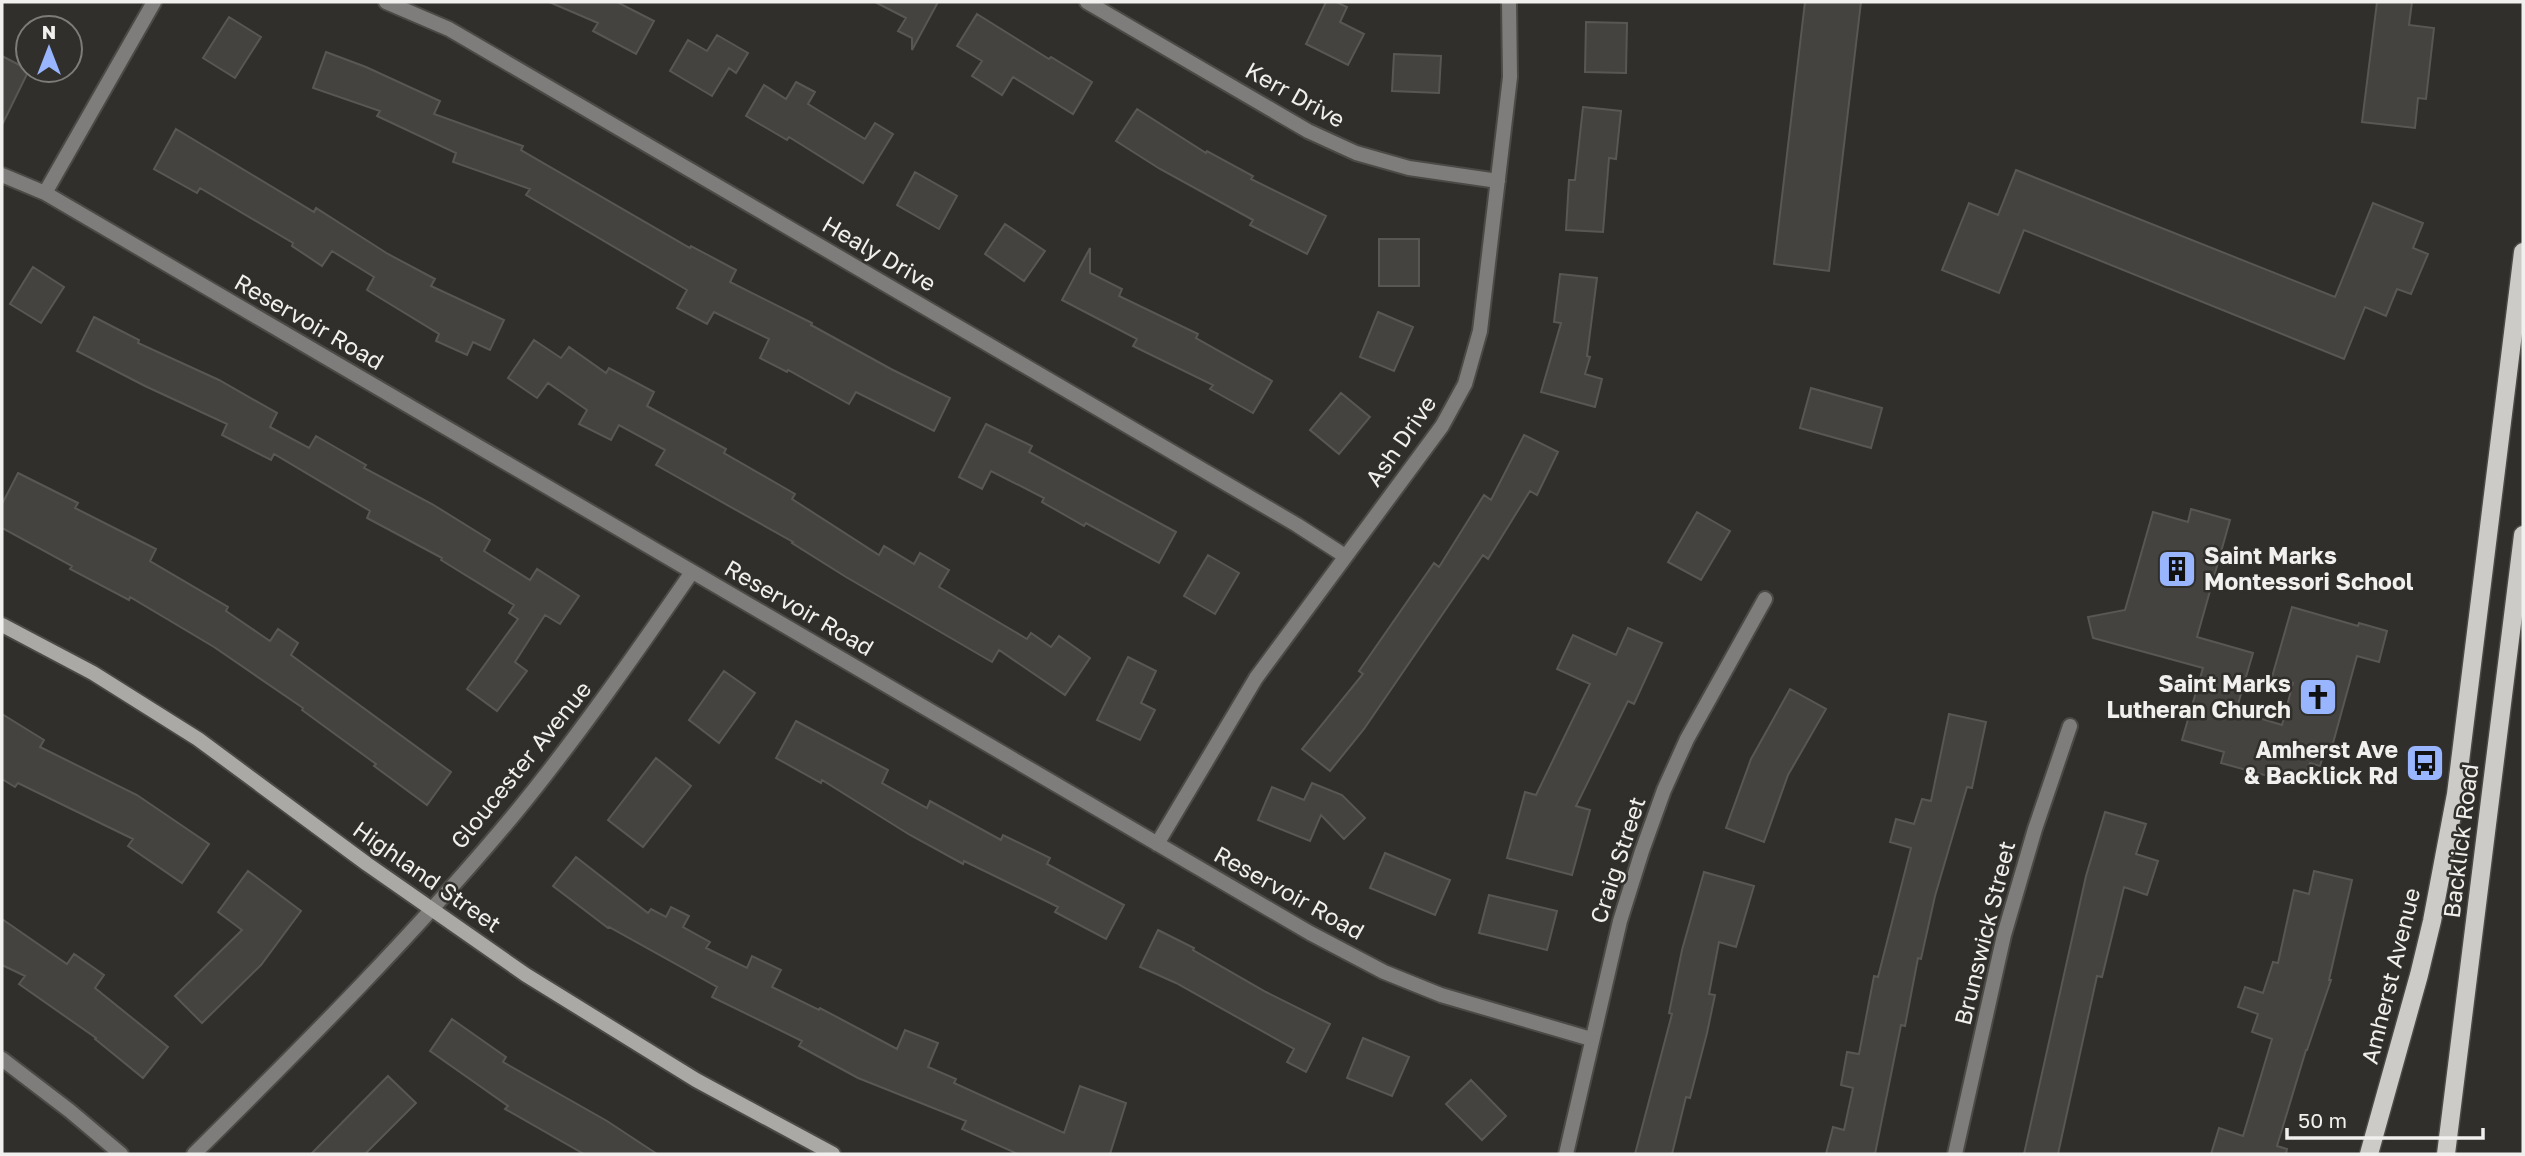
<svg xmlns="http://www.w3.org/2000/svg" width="2525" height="1156" viewBox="0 0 2525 1156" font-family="'Golos Text',sans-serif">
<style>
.building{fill:#44433f;stroke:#595753;stroke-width:2}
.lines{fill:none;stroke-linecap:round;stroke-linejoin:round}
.street-casing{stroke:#4b4a46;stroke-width:18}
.secondary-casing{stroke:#4b4a46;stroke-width:18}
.primary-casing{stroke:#4b4a46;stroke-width:21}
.street{stroke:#7e7d7b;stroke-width:14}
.secondary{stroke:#aaa9a6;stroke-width:14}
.primary{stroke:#cdcbc7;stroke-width:18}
.labels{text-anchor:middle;stroke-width:5;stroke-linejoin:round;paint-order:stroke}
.street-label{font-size:23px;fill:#f1f0ee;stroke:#302f2b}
.poi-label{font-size:23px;font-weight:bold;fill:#f1f0ee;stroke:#302f2b;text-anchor:end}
</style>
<rect width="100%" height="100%" fill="#302f2b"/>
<path class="building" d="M549,2h68l37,19 -18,33 -43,-23 5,-8z
M875,2h63l-26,48v-12l-14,-7 8,-13z
M1326,2h10l11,5 -7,15 24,12 -16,31 -42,-21z
M1805,2h56l-32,269 -55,-7z
M2377,2h35l-3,23 25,3 -8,71 -8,-1 -3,30 -53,-6z
M977,14l72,45 2,-2 41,25 -19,32 -60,-37 -11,18 -30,-19 10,-15 -25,-15z
M229,17l32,20 -26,41 -32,-20z
M1586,22l41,1 -1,50 -41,-1z
M717,35l31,18 -12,20 -7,-5 -17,28 -42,-25 18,-31 19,11z
M326,52l40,15 74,34 -6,13 89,32 -2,4 169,98 1,-2 45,24 -6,12 82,41 -1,2 80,44 59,29 -16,33 -78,-39 -7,12 -61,-34 -1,2 -27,-14 9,-19 -55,-27 -7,12 -30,-16 10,-18 -161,-95 4,-6 -77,-27 3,-9 -79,-37 3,-5 -67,-23z
M1394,54l47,2 -2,37 -47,-2z
M2,56l27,14 -27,55z
M796,82l19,10 -7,12 57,35 10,-16 18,11 -30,49 -74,-46 -2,3 -41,-24 18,-31 22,14z
M1583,107l38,4 -5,48 -7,-1 -6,74 -37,-2 3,-50h6z
M1137,109l69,44 1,-2 46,25 -2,3 75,37 -19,38 -57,-29 3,-5 -93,-51 -44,-28z
M176,129l138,83 2,-4 72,46 47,25 -4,7 73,34 -14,30 -17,-8 -6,13 -31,-14 3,-7 -72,-44 7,-13 -42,-26 -10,15 -30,-20 1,-3 -93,-55 -3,5 -43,-24z
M2016,170l319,127 38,-94 50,20 -10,25 15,6 -17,40 -14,-5 -11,27 -21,-9 -21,52 -320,-129 -25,63 -57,-23 27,-67 29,12z
M915,172l42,24 -18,33 -42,-24z
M1005,224l40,27 -21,30 -39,-27z
M1379,239h40v47h-40z
M1090,248v25l32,16 -3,7 79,38 -2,4 76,43 -19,32 -43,-24 3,-4 -80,-39 4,-7 -75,-39z
M33,267l31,20 -23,36 -31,-19z
M1560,274l37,4 -10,78 3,1 -5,17 17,5 -7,28 -54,-15 20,-69 -7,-1z
M1378,312l35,15 -19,44 -34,-14z
M94,317l45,23 -1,3 81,37 58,33 -7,14 39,21 7,-12 50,29 -2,3 68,36 58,36 -6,11 46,29 7,-11 42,27 -19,28 -15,-9 -30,47 12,9 -30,40 -30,-22 51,-70 -9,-6 5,-8 -73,-45 1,-2 -75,-40 3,-7 -96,-57 -3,6 -49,-25 5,-11 -82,-38 -68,-35z
M534,340l27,18 8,-11 37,26 3,-5 45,24 -7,14 79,43 -2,4 71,41 -3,5 87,56 5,-9 30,18 6,-11 29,17 -10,17 88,52 4,-6 20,14 8,-11 31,22 -25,37 -66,-45 -7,12 -146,-85 -54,-34 1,-1 -137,-77 9,-15 -46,-25 -8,15 -32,-16 8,-14 -39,-27 -11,15 -29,-20z
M1811,388l71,20 -11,40 -71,-20z
M1341,393l29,24 -31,37 -29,-24z
M986,424l46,22 -3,6 147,80 -17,31 -73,-40 -2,3 -42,-24 2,-4 -53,-27 -9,18 -23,-12z
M1524,435l34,17 -21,43 -7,-4 -42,68 -5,-4 -119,174 -34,42 -28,-22 61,-75 -4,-3 75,-108 5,4 45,-72 7,5z
M18,473l60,30 -3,5 81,41 -6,12 78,46 -2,4 44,30 8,-12 20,14 -7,12 160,117 -24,33 -53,-39 2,-2 -74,-54 1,-2 -89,-61 -84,-50 -1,3 -59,-31 2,-3 -70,-38v-24z
M2191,509l39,11 -33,117 56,16 -17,58 46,14 11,-42 -21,-6 20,-70 66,19 1,-3 28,8 -8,31 -22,-6 -27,98 -6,-1 -4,13 -10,-3 -9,22 -80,-22 3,-11 -42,-12 21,-72 -110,-30 -5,-21 37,-7 28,-98 35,10z
M1697,512l33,19 -29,49 -33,-18z
M1208,555l31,18 -24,41 -31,-18z
M1628,628l34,15 -28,61 -6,-3 -52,105 14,4 -18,65 -65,-17 18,-66 11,3 54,-111 -33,-15 16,-34 43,20z
M1128,657l28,14 -15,32 14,7 -15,30 -43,-20z
M724,671l31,22 -36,50 -30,-23z
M1790,689l36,20 -38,66 -24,67 -38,-14 25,-69z
M2,714l42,26 -4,7 97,48 72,49 -27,39 -54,-37 5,-7 -115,-56 -3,4 -13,-8z
M1949,714l37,8 -14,66 -5,-1 -32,109 -14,63 -3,-1 -13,68 -4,-1 -26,129h-49l7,-27 11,3 9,-42 -12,-3 6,-33 12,2 15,-78 4,1 33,-129 -21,-6 6,-23 18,5 8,-25 9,2z
M796,721l92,49 -6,13 45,25 3,-7 71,39 2,-5 47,23 -3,6 77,41 -18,34 -51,-27 3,-5 -94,-46 -1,3 -53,-29 -88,-55 -1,3 -45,-25z
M656,758l35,28 -48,61 -35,-27z
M1312,783l30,12 23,23 -21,21 -23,-24 -11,26 -52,-21 14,-33 32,13z
M2105,812l41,12 -10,30 22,7 -11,34 -23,-8 -22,90 -5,-1 -39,178h-34l62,-278z
M1385,853l65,27 -15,35 -65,-27z
M576,857l72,56 3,-4 15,8 5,-10 18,9 -6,11 27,15 -4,6 41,20 5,-12 29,14 -9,17 47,23 1,-2 77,41 8,-19 33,13 -10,24 28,12 -2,4 110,50 16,-47 46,17 -16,51h-92l-56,-25 4,-8 -108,-43 -59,-32 3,-5 -90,-44 5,-10 -108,-60 -1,1 -55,-42z
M248,871l53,40 -40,54 -59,58 -27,-27 67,-66 -24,-18z
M2314,871l38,9 -23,100h2l-24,70h-1l-29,96 10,3 -1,5h-75l8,-26 24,8 29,-97 -20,-7 6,-18 -20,-7 7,-20 18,6 10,-31 5,1 16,-73 15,4z
M1704,872l50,14 -18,61 -17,-5 -10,52 6,1 -8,38 -17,65 -4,-1 -14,57h-37l37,-140 -3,-1 13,-63z
M1489,895l68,16 -10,39 -68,-17z
M2,919l65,45 7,-10 30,21 -9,13 73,59 -25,31 -48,-39 1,-1 -77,-54 6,-8 -23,-11z
M1158,930l36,18 -1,2 73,42 64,32 -24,48 -19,-10 7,-13 -118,-66 -36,-16z
M452,1019l54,38 -3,5 104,59 50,33h-73l-79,-45 3,-3 -78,-55z
M1363,1038l46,19 -17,39 -45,-18z
M388,1076l28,27 -51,51h-54z
M1471,1080l35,36 -24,24 -36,-36z"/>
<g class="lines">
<g class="street-casing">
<path id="street" d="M386,2l63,27 848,496 48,31
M1087,2l221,129 48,22 53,15 89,13
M2,175l43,18 1265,740 74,39 57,23 150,44
M45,193l109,-191
M1157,844l99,-166 186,-252 23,-42 15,-53 30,-254 -1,-75
M2,1059l68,52 51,43
M194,1154c111,-110 223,-222 323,-343 62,-76 119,-158 175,-239
M1566,1154l54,-233 22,-70 22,-61 23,-51 78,-140
M1955,1154l49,-219 31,-106 35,-103"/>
</g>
<g class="secondary-casing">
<path id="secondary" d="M2,625l91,48 105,66 169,125 159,111 170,105 137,74"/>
</g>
<g class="primary-casing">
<path id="primary" d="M2369,1154l50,-179 13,-54 24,-127 67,-542
M2446,1154l77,-619"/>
</g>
<use href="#street" class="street"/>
<use href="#secondary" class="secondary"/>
<use href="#primary" class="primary"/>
</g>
<defs>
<g id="building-square" transform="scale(2.0125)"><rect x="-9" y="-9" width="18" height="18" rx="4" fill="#98b5fd" stroke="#302f2b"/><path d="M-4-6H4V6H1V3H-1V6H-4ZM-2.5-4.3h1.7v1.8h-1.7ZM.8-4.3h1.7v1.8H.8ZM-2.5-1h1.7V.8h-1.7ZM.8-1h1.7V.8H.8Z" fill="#111"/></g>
<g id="church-square" transform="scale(2.0125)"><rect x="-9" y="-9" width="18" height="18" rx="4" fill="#98b5fd" stroke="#302f2b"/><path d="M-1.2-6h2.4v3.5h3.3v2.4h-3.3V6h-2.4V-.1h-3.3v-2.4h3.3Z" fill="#111"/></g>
<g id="bus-square" transform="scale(2.0125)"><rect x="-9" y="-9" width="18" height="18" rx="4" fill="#98b5fd" stroke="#302f2b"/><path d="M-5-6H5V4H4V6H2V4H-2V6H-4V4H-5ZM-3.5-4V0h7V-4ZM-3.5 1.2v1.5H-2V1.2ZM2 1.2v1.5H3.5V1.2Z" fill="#111"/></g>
</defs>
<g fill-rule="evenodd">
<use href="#building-square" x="2177" y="569"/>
<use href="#church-square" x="2318" y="697"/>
<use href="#bus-square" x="2425" y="763"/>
</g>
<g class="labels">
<g class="street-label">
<text transform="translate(1295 95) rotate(29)" y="8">Kerr Drive</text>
<text transform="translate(879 254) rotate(30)" y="8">Healy Drive</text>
<text transform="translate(309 322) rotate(30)" y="8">Reservoir Road</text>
<text transform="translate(1401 441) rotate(-55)" y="8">Ash Drive</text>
<text transform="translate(799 608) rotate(30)" y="8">Reservoir Road</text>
<text transform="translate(521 765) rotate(-51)" y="8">Gloucester Avenue</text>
<text transform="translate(2461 841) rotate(-83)" y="8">Backlick Road</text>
<text transform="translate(1618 860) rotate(-72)" y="8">Craig Street</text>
<text transform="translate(427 877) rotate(35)" y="8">Highland Street</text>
<text transform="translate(1289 893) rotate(29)" y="8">Reservoir Road</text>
<text transform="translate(1985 933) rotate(-76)" y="8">Brunswick Street</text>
<text transform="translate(2391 976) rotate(-76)" y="8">Amherst Avenue</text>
</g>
<g class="poi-label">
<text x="2204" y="564" text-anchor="start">Saint Marks<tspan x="2204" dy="26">Montessori School</tspan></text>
<text x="2291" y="692">Saint Marks<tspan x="2291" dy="26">Lutheran Church</tspan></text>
<text x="2398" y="758">Amherst Ave<tspan x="2398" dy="26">&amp; Backlick Rd</tspan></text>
</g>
</g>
<rect width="2525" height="1156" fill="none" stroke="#f1f0ee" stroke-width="7"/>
<g transform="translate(49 49)"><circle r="33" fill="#302f2b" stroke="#7d7c79" stroke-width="2"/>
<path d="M0-5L12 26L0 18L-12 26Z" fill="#98b5fd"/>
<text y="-10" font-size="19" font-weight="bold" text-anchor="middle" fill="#f1f0ee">N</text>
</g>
<path d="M2287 1128v10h196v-10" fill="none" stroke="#f1f0ee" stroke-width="3.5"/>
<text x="2298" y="1128" font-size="21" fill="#f1f0ee" stroke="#302f2b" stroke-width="5" paint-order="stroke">50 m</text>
</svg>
